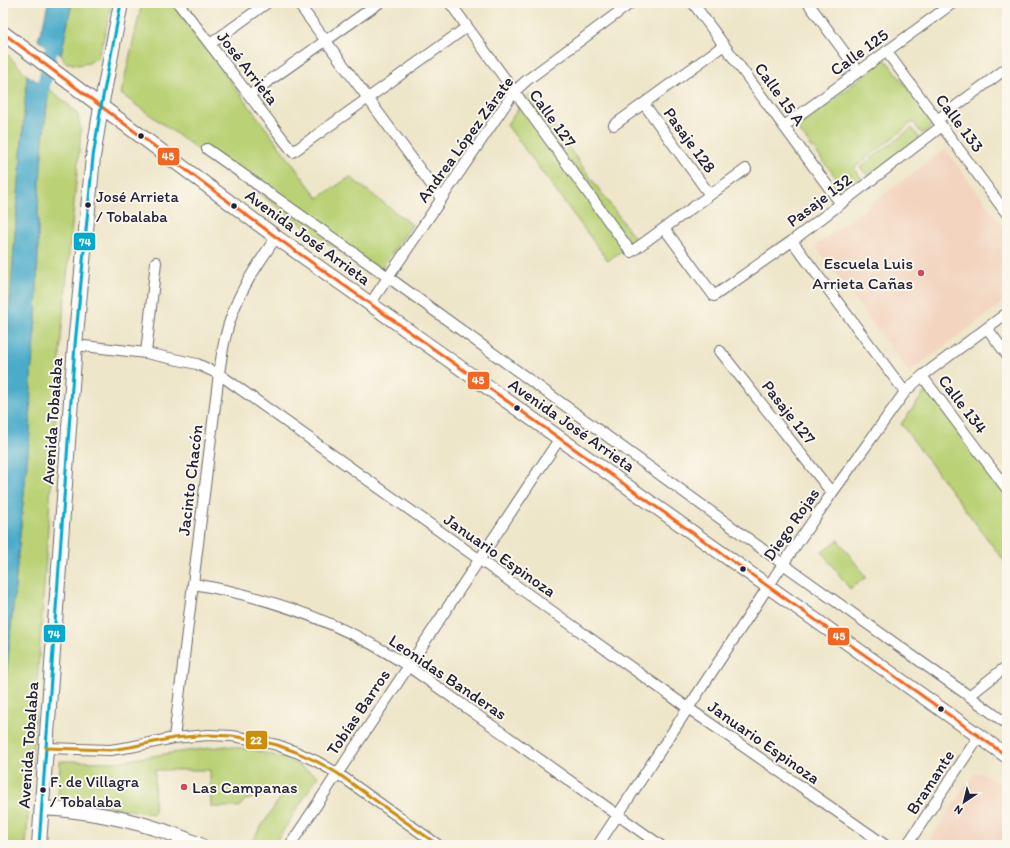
<svg xmlns="http://www.w3.org/2000/svg" width="1010" height="848" viewBox="0 0 1010 848" font-family="Itim,sans-serif">
<style>
.built{fill:#f3d4bf}
.green{fill:#bad175;stroke:#6e7a58}
.water{fill:#4bacca;stroke:#366782}
.lines{fill:none;stroke-linecap:round;stroke-linejoin:round}
.canal{stroke:#4bacca;stroke-width:13}
.street-casing{stroke:#69676d;stroke-width:12}
.secondary-casing{stroke:#69676d;stroke-width:16}
.street{stroke:#fff;stroke-width:10}
.secondary{stroke:#fff;stroke-width:14}
.bus-1-casing{stroke:#fbf7ec;stroke-width:6}
.bus-2-casing{stroke:#fbf7ec;stroke-width:6}
.bus-3-casing{stroke:#fbf7ec;stroke-width:6}
.bus-1{stroke:#f26522;stroke-width:3}
.bus-2{stroke:#00a9ce;stroke-width:3}
.bus-3{stroke:#cc8c0c;stroke-width:3}
.bus-dot{fill:#22223b;stroke:#fbf7ec;stroke-width:1.5}
.poi-dot{fill:#d1495b;stroke:#fbf7ec;stroke-width:1.5}
.labels{text-anchor:middle;stroke-width:4;stroke-linejoin:round;paint-order:stroke}
.bus-label{font-size:16px;fill:#22223b;stroke:#fbf7ec;text-anchor:start}
.street-label{font-size:17px;fill:#22223b;stroke:#fbf7ec}
.poi-label{font-size:17px;fill:#22223b;stroke:#fbf7ec;text-anchor:end}
.line-badge{stroke:#fbf7ec;stroke-width:1.5}
.badge-label{font-size:11px;text-anchor:middle;font-weight:bold;fill:#fff}
</style>
<rect width="100%" height="100%" fill="#fbf7ec"/>
<filter id="ink" filterUnits="userSpaceOnUse"><feTurbulence type="fractalNoise" baseFrequency=".025" numOctaves="2"/><feDisplacementMap in="SourceGraphic" scale="8" xChannelSelector="R" yChannelSelector="G"/><feConvolveMatrix kernelMatrix="1 2 1 2 8 2 1 2 1" color-interpolation-filters="sRGB"/></filter>
<filter id="wash" filterUnits="userSpaceOnUse"><feTurbulence type="fractalNoise" baseFrequency=".012" numOctaves="4" result="noise"/><feDisplacementMap in="SourceGraphic" scale="16" xChannelSelector="R" yChannelSelector="G"/><feGaussianBlur stdDeviation="0.9" result="paint"/><feColorMatrix in="noise" values="0 0 0 0 0 0 0 0 0 0 0 0 0 0 0 0 0 1.4 0 .05"/><feComposite in="paint" operator="in"/></filter>
<g filter="url(#wash)">
<rect width="100%" height="100%" fill="#eee6c9"/>
<path class="built" d="M945,149l62,83v68l-98,72 -94,-126z
M983,773l24,17v55h-81l48,-71z"/>
<path class="green" d="M72,3h40l-8,34 -6,20 -9,6 -12,2 -12,-3 -4,-7z
M142,3h30l146,195 32,-21 62,48 -37,52 -254,-183z
M3,50l24,25 -24,321z
M885,59l51,65 -14,10 -9,-12 -59,46 7,10 -15,12 -49,-62z
M49,89l21,17 8,9 3,17 -19,195 -36,518h-23v-120l2,-36 25,-257 1,-57 5,-57 2,-65v-44l5,-70z
M529,93l107,147 -28,21 -101,-136z
M912,128l7,10 -51,38 -8,-9z
M928,388l79,106v71l-106,-141z
M838,540l28,37 -16,12 -28,-37z
M226,746l28,4 30,8 34,18 -44,69h-25l36,-54 -40,9 -6,7h-28l-1,-37h-55l-1,44 -96,-15 2,-38 57,1 47,-8z"/>
<path class="water" d="M48,3h24l-11,52 -23,-15 6,-19z
M27,75l22,14 -6,50 -5,70v44l-2,66 -5,56 -1,57 -25,257 -2,36v-329z"/>
<g class="lines">
<path class="canal" d="M40,103l21,-100"/>
</g>
</g>
<g filter="url(#ink)">
<g class="lines">
<g class="street-casing">
<path id="street" d="M178,3l115,149 174,-125
M298,3l143,195
M450,3l181,249 115,-83
M693,3l148,201
M808,3l51,69
M210,44l57,-41
M886,51l121,163
M249,95l130,-92
M644,104l66,91
M937,120l70,-52
M614,125l110,-80
M784,126l169,-123
M207,149l181,128 395,287 186,132 38,28
M664,228l50,68 78,-55 150,-115
M792,241l113,151
M370,304l144,-212 13,-12 104,-77
M987,328l20,27
M75,345l71,8 51,11 22,10 469,334 197,137
M720,351l112,142
M146,353l10,-91
M922,376l85,113
M194,584c75,13 149,39 214,82l252,179
M969,696l38,-30
M174,738l44,-357c3,-22 6,-45 14,-66 9,-28 28,-53 44,-78
M46,748l64,2 20,-3 44,-9 34,-3 24,1 24,4 21,5 19,7 20,9 21,12 101,72
M290,845l270,-407
M598,845l185,-281 49,-71 73,-101 17,-16 85,-63
M907,845l72,-109"/>
</g>
<g class="secondary-casing">
<path id="secondary" d="M3,33l273,204 731,519
M42,808c54,3 108,15 158,37
M39,845l36,-500 18,-188 8,-50 20,-104"/>
</g>
<use href="#street" class="street"/>
<use href="#secondary" class="secondary"/>
<g class="bus-1-casing">
<path id="bus-1" d="M3,33l273,204 731,519"/>
</g>
<g class="bus-2-casing">
<path id="bus-2" d="M39,845l36,-500 18,-188 8,-50 20,-104"/>
</g>
<g class="bus-3-casing">
<path id="bus-3" d="M46,748l64,2 20,-3 44,-9 34,-3 24,1 24,4 21,5 19,7 20,9 21,12 101,72"/>
</g>
<use href="#bus-1" class="bus-1"/>
<use href="#bus-2" class="bus-2"/>
<use href="#bus-3" class="bus-3"/>
</g>
</g>
<g class="bus-dot">
<circle cx="141" cy="136" r="3.5"/>
<circle cx="88" cy="205" r="3.5"/>
<circle cx="234" cy="206" r="3.5"/>
<circle cx="517" cy="408" r="3.5"/>
<circle cx="743" cy="569" r="3.5"/>
<circle cx="941" cy="709" r="3.5"/>
<circle cx="43" cy="790" r="3.5"/>
</g>
<g class="poi-dot">
<circle cx="921" cy="273" r="4"/>
<circle cx="184" cy="787" r="4"/>
</g>
<g class="labels">
<g class="bus-label">
<text x="96" y="202">José Arrieta<tspan x="96" dy="20">/ Tobalaba</tspan></text>
<text x="50" y="787">F. de Villagra<tspan x="50" dy="20">/ Tobalaba</tspan></text>
</g>
<g class="street-label">
<text transform="translate(859 52) rotate(-36)" y="6">Calle 125</text>
<text transform="translate(248 68) rotate(52)" y="6">José Arrieta</text>
<text transform="translate(780 94) rotate(54)" y="6">Calle 15 A</text>
<text transform="translate(553 118) rotate(54)" y="6">Calle 127</text>
<text transform="translate(960 123) rotate(53)" y="6">Calle 133</text>
<text transform="translate(465 139) rotate(-54)" y="6">Andrea López Zárate</text>
<text transform="translate(690 140) rotate(54)" y="6">Pasaje 128</text>
<text transform="translate(819 200) rotate(-37)" y="6">Pasaje 132</text>
<text transform="translate(308 237) rotate(36)" y="6">Avenida José Arrieta</text>
<text transform="translate(963 404) rotate(53)" y="6">Calle 134</text>
<text transform="translate(789 412) rotate(52)" y="6">Pasaje 127</text>
<text transform="translate(52 421) rotate(-86)" y="6">Avenida Tobalaba</text>
<text transform="translate(572 425) rotate(35)" y="6">Avenida José Arrieta</text>
<text transform="translate(190 480) rotate(-83)" y="6">Jacinto Chacón</text>
<text transform="translate(791 524) rotate(-55)" y="6">Diego Rojas</text>
<text transform="translate(500 555) rotate(35)" y="6">Januario Espinoza</text>
<text transform="translate(448 677) rotate(34)" y="6">Leonidas Banderas</text>
<text transform="translate(358 712) rotate(-56)" y="6">Tobías Barros</text>
<text transform="translate(764 742) rotate(35)" y="6">Januario Espinoza</text>
<text transform="translate(28 745) rotate(-86)" y="6">Avenida Tobalaba</text>
<text transform="translate(930 782) rotate(-57)" y="6">Bramante</text>
</g>
<g class="poi-label">
<text x="913" y="269">Escuela Luis<tspan x="913" dy="20">Arrieta Cañas</tspan></text>
<text x="192" y="793" text-anchor="start">Las Campanas</text>
</g>
</g>
<g class="line-badge">
<rect x="157" y="147" width="23" height="19" rx="4" fill="#f26522"/>
<rect x="73" y="232" width="23" height="19" rx="4" fill="#00a9ce"/>
<rect x="467" y="371" width="23" height="19" rx="4" fill="#f26522"/>
<rect x="43" y="624" width="23" height="19" rx="4" fill="#00a9ce"/>
<rect x="827" y="627" width="23" height="19" rx="4" fill="#f26522"/>
<rect x="245" y="730" width="23" height="20" rx="4" fill="#cc8c0c"/>
</g>
<g class="badge-label">
<text x="168" y="160">45</text>
<text x="85" y="246">74</text>
<text x="478" y="384">45</text>
<text x="54" y="638">74</text>
<text x="839" y="640">45</text>
<text x="256" y="744">22</text>
</g>
<rect width="1010" height="848" fill="none" stroke="#fbf7ec" stroke-width="16"/>
<g transform="translate(964 802) rotate(215)" stroke="#fbf7ec" stroke-width="3" paint-order="stroke">
<path d="M0-3L7 15L0 10L-7 15Z" fill="#22223b"/>
<text y="-6" font-size="11" font-weight="bold" text-anchor="middle" fill="#22223b">N</text>
</g>
</svg>
